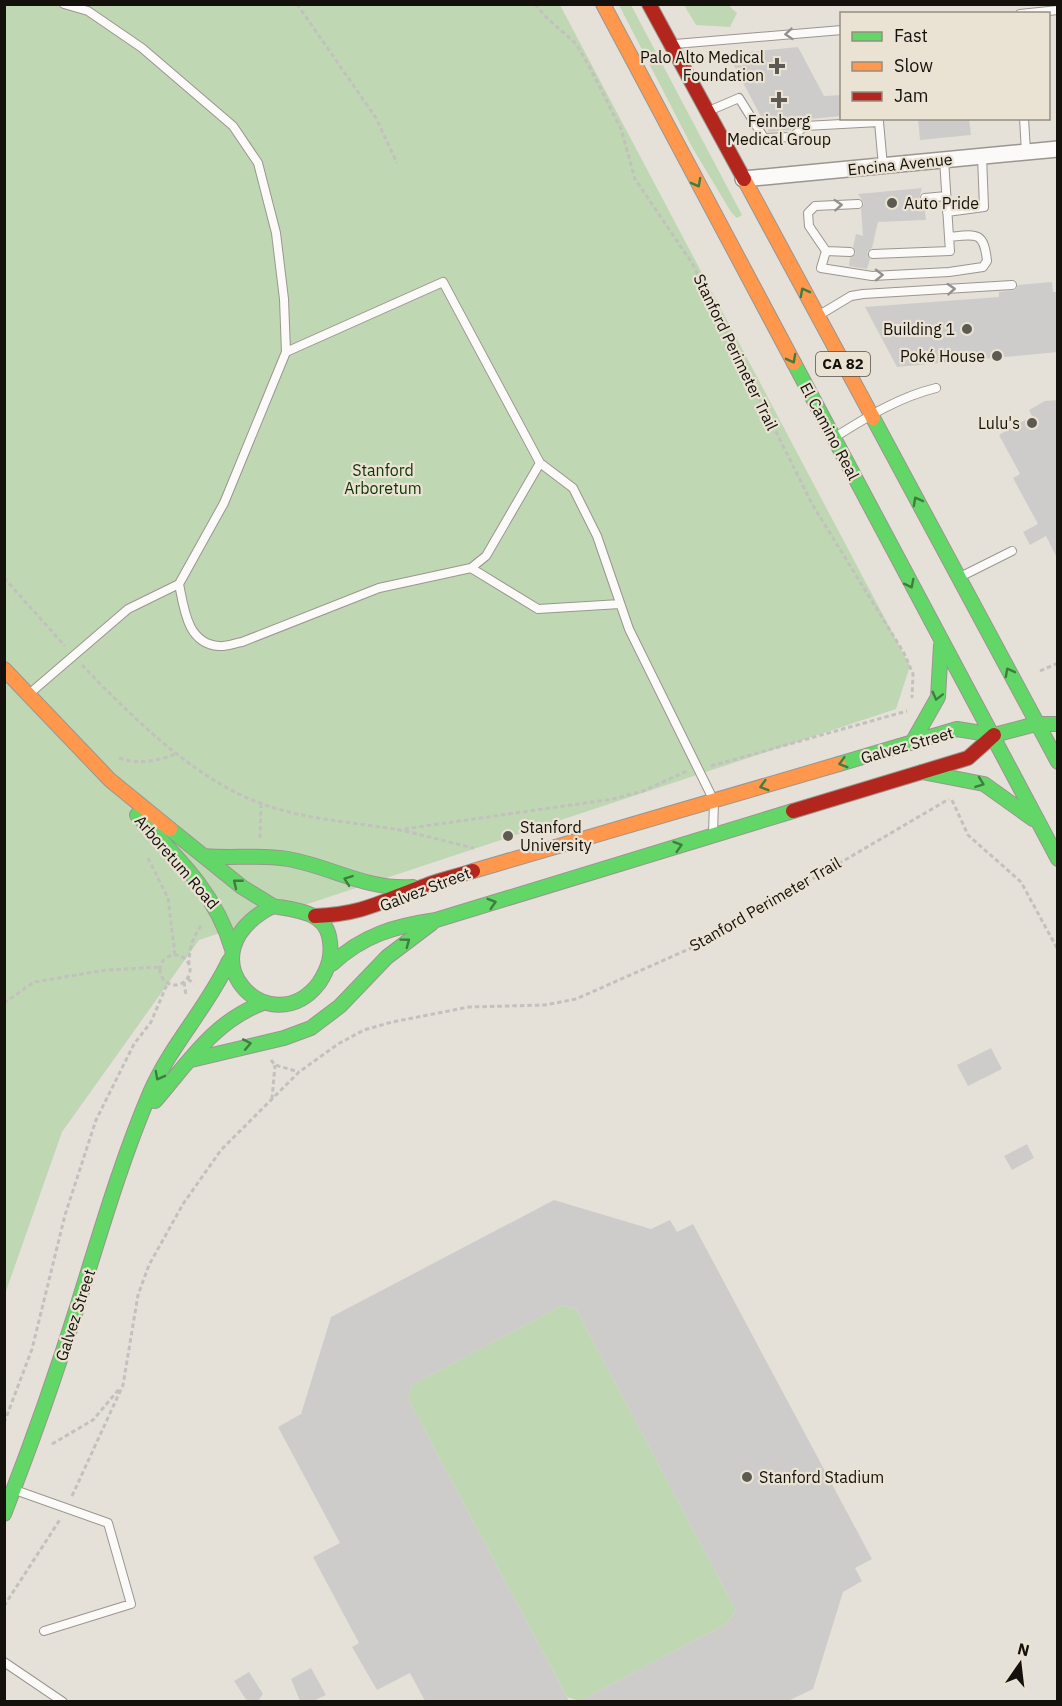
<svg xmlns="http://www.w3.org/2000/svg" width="1062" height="1706" viewBox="0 0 1062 1706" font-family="'IBM Plex Sans',sans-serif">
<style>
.green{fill:#bfd7b3}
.building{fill:#ceccca}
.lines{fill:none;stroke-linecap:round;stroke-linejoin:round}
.lane-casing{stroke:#9a968f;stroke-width:10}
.street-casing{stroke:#9a968f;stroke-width:18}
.fast-casing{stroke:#9a968f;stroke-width:16}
.slow-casing{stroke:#9a968f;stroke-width:16}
.jam-casing{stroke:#9a968f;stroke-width:16}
.path{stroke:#c3c1be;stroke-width:3;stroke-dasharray:4.5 3;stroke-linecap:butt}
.lane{stroke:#fbfaf9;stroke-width:8}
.street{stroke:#fbfaf9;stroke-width:15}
.fast{stroke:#63d668;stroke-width:14}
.slow{stroke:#ff974d;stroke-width:14}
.jam{stroke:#b3261e;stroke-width:14}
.oneway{stroke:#93918e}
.oneway2{stroke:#3f7d3f}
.poi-dot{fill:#5d5a53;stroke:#eae2d3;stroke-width:2}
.labels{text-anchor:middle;stroke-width:4.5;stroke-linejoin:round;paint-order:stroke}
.shield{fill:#eae2d3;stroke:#545048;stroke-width:1.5}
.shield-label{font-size:15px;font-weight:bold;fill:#14110c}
.poi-label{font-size:16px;fill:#14110c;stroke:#eae2d3;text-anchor:end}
.street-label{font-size:16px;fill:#14110c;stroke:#eae2d3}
.park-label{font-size:16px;fill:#0d3501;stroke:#eae2d3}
</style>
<rect width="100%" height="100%" fill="#e5e1d8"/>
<path class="green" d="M5,5h555l350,661 -14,43 -697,231 -137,192 -57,162z
M619,5h12l111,210 -5,3 -6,-6 -39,-65z
M684,5h44l9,8 -7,14 -34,-2z
M563,1305l13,4 160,301 -10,14 -146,77 -13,-4 -159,-298 4,-14z"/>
<path class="building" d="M798,47l26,49 18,-1v21l-45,4 -6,10 -22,2 -41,-78z
M918,118h51l2,17 -51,5z
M922,188l-3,11 5,5 2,16 -48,2 -6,26 -5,4 3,7 -3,10 -18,-3 1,-8 6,-5 -3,-6 3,-13 7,2 -2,-27 3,-6 -6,-9z
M1052,282l1,10h5v60l-161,15 -32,-60 134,-10v-5l16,-2 3,-5z
M1058,400v160l-12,-24 -16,9 -7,-13 15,-8 -25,-46 7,-4 -21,-39 33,-19 -3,-6 16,-9z
M991,1048l11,21 -34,17 -11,-21z
M1027,1144l7,14 -22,12 -8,-14z
M554,1200l97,29 19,-9 7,12 16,-8 179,335 -17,9 7,13 -19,11 -30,97 -25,12h-208l146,-77 10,-14 -160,-301 -13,-4 -151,80 -4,14 161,302h-144l-15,-28 -33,17 -25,-43 7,-4 -46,-86 27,-14 -62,-116 23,-13 30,-97z
M311,1668l15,27 -13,6h-13l-9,-22z
M249,1672l14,22 -5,7h-11l-13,-20z"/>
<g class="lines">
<g class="lane-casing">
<path id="lane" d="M1020,14l38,-4
M675,44l167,-14
M711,110l28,-12 25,40 28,-1 13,-11 74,-4 4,44
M1024,118l2,34
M925,198l21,-2
M947,212l37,-5 -2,-51
M826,251l-5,17 51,8 77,-4 34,-5 4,-6c-3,-30 -11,-27 -38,-24l-5,-78
M850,252l-24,-1 -17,-25 -1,-13 7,-7 43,-2
M873,254l77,-3 -1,-14
M821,314l30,-18 12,-2 149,-9
M286,352l157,-70 97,181 33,25 24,48 32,93 85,172 -1,33
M835,437c32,-20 64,-40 101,-49
M471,568l67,41 82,-5
M962,576l50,-25
M179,584c5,24 8,60 40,62 7,1 16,-3 23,-4l137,-54 92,-20 15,-12 54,-93
M29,694l99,-85 51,-25 45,-81 62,-151 -2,-53 -8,-66 -18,-70 -25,-37 -91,-78 -54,-37 -24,-7
M15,1490l93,33 23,81 -87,27
M4,1662l59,40"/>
</g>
<g class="street-casing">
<path id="street" d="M743,179l315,-30"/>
</g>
<g class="fast-casing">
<path id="fast" d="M794,363l264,496
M873,418l185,344
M994,735l42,-11h22
M912,743l26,-46 3,-52
M839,764l118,-35 37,6
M922,772l62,12 49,35
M137,815c39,41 79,78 95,134
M170,829l72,58 31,19
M205,856c28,3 56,-2 83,3 45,8 77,31 125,28
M273,906c21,4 50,5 56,30 4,18 0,32 -10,47 -49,64 -140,-29 -46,-77z
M332,964c31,-29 63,-38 104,-44l357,-109
M191,1060l93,-22 27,-10 29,-22 47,-49 45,-34
M155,1101c33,-38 59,-80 108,-98
M4,1514c27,-69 52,-139 74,-210 22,-70 43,-143 72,-211 20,-47 57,-85 79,-132"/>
</g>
<g class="slow-casing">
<path id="slow" d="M603,4l191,359
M744,179l129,239
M4,669l106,111 60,49
M473,871l366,-107"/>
</g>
<g class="jam-casing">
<path id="jam" d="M649,4l95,175
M793,811l175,-53 26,-23
M315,916c50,-2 69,-16 112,-31 15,-6 31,-9 46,-14"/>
</g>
<path class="path" d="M297,4l79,114 21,45
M535,4l10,12 31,28 13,22 32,63 14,50 57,84 120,241 92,149 9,21 -1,24
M4,578l61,68
M82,665c48,50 112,114 178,138 42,16 90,19 134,26 27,5 53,13 80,19
M1040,671l18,-8
M119,758c21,7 39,3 59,-5
M711,766l196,-55
M952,800l16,35 53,47 37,68
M397,830l216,-31 30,-8 44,-20
M260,838l1,-34
M148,858l20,40 7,57
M160 970a15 15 0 1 1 30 0a15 15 0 1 1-30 0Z
M189,965c0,-17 4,-29 14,-42
M188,979l6,5
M184,982l2,13
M4,1003l30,-21 73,-12 54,-3
M271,1060l4,5 24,7
M272,1099l3,-34
M4,1423l28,-74 33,-134 31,-95 38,-76 17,-22 17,-40
M52,1444l41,-24 27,-32
M72,1496l51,-111 15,-90 11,-30 34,-61 38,-54 78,-78 39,-28 26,-14 28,-8 77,-15 76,-2 31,-6 129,-57 244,-143
M4,1606l57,-88"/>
<use href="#lane" class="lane"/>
<use href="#street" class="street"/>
<use href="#fast" class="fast"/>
<use href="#slow" class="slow"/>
<use href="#jam" class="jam"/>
</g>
<defs><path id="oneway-chevron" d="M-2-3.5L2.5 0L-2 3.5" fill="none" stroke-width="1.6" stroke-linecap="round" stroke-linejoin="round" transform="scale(1.5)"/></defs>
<g class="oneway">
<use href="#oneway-chevron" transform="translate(789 34) rotate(175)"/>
<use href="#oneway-chevron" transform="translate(838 205) rotate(-4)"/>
<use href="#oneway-chevron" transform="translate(879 275) rotate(-1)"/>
<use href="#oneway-chevron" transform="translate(951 289) rotate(-4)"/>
</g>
<g class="oneway2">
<use href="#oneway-chevron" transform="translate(697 183) rotate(62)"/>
<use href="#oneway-chevron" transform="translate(804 292) rotate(-118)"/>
<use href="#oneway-chevron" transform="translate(792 359) rotate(62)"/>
<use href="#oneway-chevron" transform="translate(917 501) rotate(-118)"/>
<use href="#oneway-chevron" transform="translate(910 584) rotate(63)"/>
<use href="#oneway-chevron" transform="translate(1009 672) rotate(-118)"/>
<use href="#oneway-chevron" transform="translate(937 696) rotate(104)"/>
<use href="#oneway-chevron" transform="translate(843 763) rotate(164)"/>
<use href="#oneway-chevron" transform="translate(980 783) rotate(20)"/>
<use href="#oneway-chevron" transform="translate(764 786) rotate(164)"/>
<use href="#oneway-chevron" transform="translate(678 846) rotate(-17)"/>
<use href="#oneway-chevron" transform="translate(348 880) rotate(-160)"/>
<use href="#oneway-chevron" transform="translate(237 883) rotate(-141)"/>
<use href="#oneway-chevron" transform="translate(492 903) rotate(-17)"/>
<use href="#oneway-chevron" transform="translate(406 942) rotate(-37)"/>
<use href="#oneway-chevron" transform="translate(247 1044) rotate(-11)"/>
<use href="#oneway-chevron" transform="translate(159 1076) rotate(118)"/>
</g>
<g class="poi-dot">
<path d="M774 57h6v6h6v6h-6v6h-6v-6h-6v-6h6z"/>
<path d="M776 91h6v6h6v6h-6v6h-6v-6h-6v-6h6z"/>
<circle cx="892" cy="203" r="6"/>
<circle cx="967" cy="329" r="6"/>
<circle cx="997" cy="356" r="6"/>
<circle cx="1032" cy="423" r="6"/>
<circle cx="508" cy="836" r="6"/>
<circle cx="747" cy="1477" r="6"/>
</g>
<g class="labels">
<rect class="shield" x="816" y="352" width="54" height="24" rx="4.5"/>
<g class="shield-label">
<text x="843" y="369">CA 82</text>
</g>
<g class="poi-label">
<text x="764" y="63">Palo Alto Medical<tspan x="764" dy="18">Foundation</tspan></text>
<text x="779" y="127" text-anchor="middle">Feinberg<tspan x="779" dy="18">Medical Group</tspan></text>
<text x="904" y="209" text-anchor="start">Auto Pride</text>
<text x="955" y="335">Building 1</text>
<text x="985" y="362">Poké House</text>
<text x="1020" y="429">Lulu's</text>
<text x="520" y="833" text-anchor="start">Stanford<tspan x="520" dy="18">University</tspan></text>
<text x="759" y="1483" text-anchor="start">Stanford Stadium</text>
</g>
<g class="street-label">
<text transform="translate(900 164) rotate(-6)" y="6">Encina Avenue</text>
<text transform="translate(736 352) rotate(64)" y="6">Stanford Perimeter Trail</text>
<text transform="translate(830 431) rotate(62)" y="6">El Camino Real</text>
<text transform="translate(907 745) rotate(-16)" y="6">Galvez Street</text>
<text transform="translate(177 862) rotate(49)" y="6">Arboretum Road</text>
<text transform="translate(425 889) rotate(-21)" y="6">Galvez Street</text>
<text transform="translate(765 904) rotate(-30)" y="6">Stanford Perimeter Trail</text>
<text transform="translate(75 1315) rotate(-72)" y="6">Galvez Street</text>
</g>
<g class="park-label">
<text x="383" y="476">Stanford<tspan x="383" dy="18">Arboretum</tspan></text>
</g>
</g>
<rect width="1062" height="1706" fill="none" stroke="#14110c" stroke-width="12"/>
<rect x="840" y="12" width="210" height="108" fill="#eae2d3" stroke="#948e83" stroke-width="1.5"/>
<rect x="852" y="32" width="30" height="9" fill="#63d668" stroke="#948e83" stroke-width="1.5"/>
<text x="894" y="42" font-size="18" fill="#14110c">Fast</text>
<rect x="852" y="62" width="30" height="9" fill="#ff974d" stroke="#948e83" stroke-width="1.5"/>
<text x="894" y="72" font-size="18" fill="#14110c">Slow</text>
<rect x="852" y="92" width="30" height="9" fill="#b3261e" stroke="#948e83" stroke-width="1.5"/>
<text x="894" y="102" font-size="18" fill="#14110c">Jam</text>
<g transform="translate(1020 1664) rotate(14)" stroke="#eae2d3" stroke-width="4.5" paint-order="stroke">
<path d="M0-4.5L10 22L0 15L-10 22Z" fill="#14110c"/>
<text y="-9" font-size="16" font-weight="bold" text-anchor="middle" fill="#14110c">N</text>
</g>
</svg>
